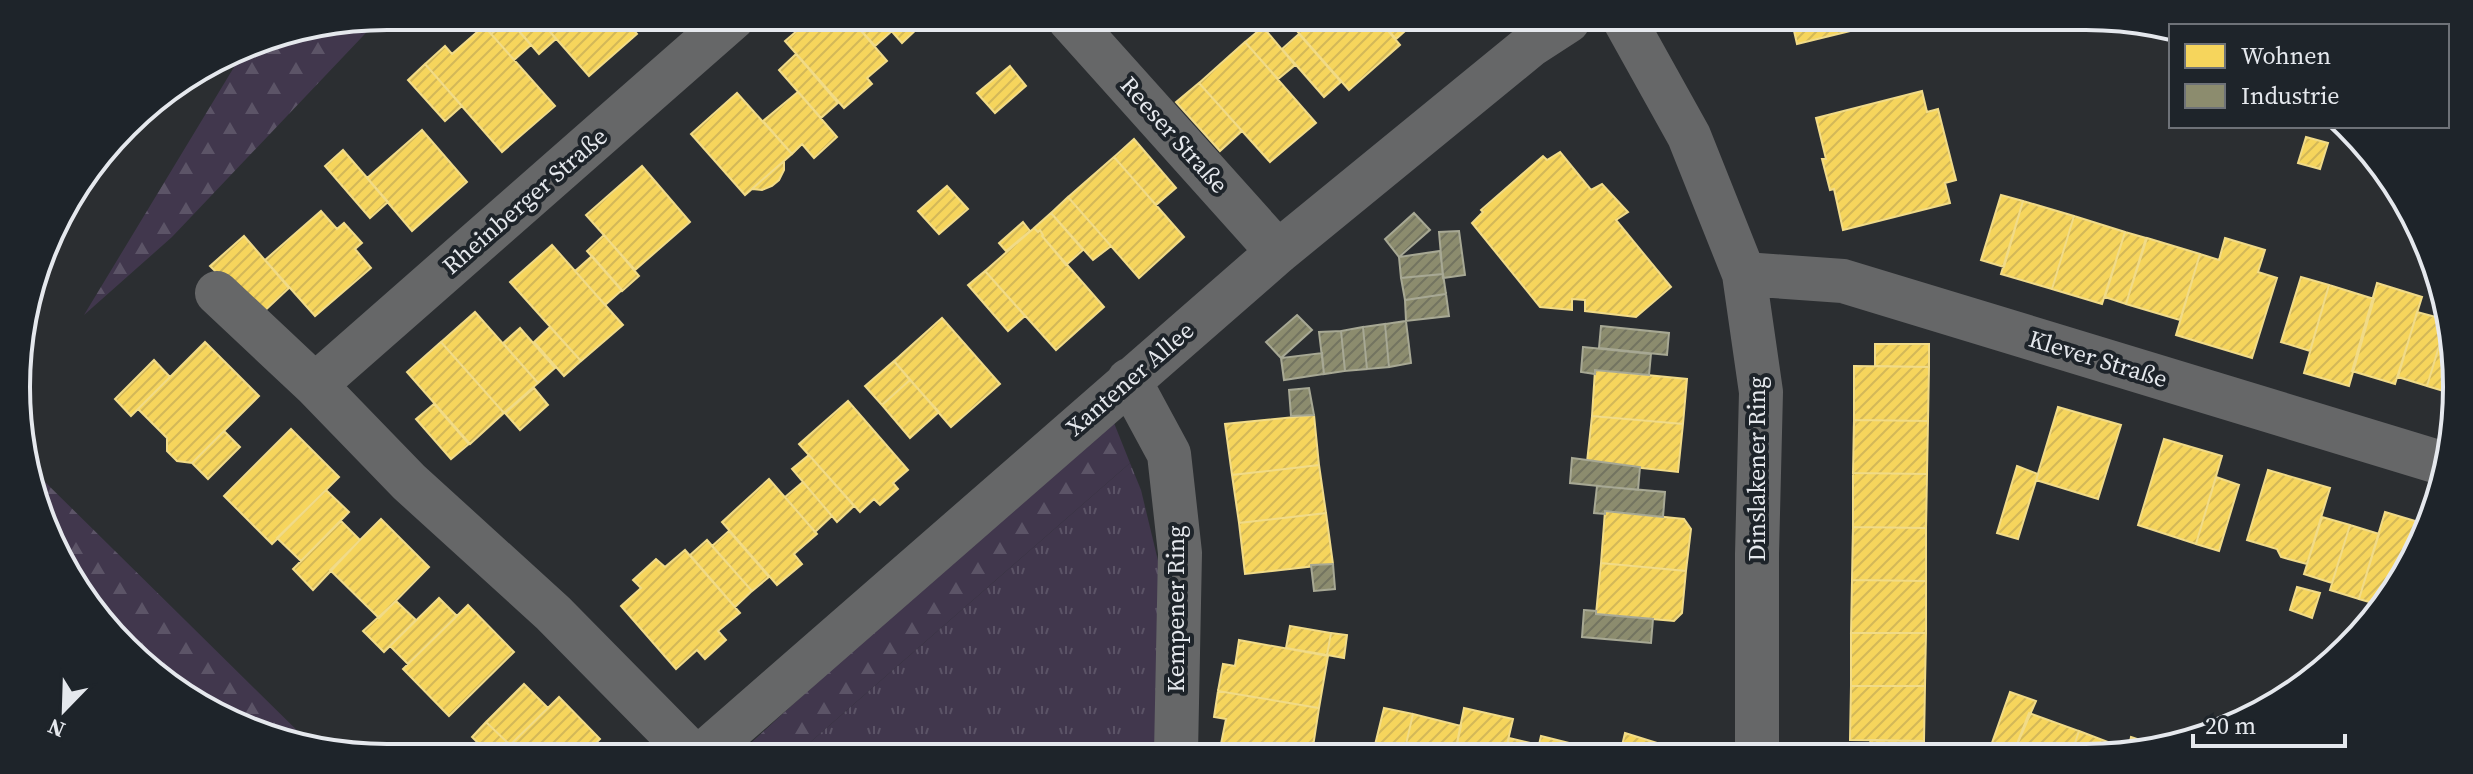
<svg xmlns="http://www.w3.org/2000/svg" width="2473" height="774" viewBox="0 0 2473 774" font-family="'Source Serif 4',serif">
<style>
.forest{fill:url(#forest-firs)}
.park{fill:url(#park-tufts)}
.homes{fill:url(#homes-hatch);stroke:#f1db88;stroke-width:2}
.industry{fill:url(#industry-hatch);stroke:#a7a894;stroke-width:2}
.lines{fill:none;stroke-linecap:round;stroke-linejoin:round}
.street{stroke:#666768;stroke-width:44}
.labels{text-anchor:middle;stroke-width:8;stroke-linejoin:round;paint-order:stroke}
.street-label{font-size:24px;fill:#e5e8ed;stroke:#1e242a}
.rim{fill:none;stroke:#e5e8ed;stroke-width:4}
</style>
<defs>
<pattern id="forest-firs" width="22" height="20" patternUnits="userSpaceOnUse" patternTransform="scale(2)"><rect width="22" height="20" fill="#41374d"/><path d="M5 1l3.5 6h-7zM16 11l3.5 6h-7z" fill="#5c5467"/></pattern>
<pattern id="park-tufts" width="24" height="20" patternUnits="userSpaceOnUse" patternTransform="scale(2)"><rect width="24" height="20" fill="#41374d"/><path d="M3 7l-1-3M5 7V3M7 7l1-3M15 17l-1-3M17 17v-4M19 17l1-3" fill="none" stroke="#5c5467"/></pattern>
<pattern id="homes-hatch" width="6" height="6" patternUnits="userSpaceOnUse" patternTransform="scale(2)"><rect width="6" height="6" fill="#f6d55c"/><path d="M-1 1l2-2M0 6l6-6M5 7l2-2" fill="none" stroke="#d3b858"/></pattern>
<pattern id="industry-hatch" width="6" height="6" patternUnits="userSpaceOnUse" patternTransform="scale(2)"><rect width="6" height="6" fill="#8c8c6e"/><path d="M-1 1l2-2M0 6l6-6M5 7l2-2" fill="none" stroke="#737460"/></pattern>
</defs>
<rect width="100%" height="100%" fill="#2b2e31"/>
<path class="forest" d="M381,17l-209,220 -88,78 164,-271z
M1114,423l16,40 -331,289h-58l72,-66z
M28,465l16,16 274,270 -137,-55 -84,-85c-21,-30 -71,-110 -69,-146z"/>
<path class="park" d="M1130,463l11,27 25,104 -3,159 -364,-1z"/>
<path class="homes" d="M506,16l32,1 18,22 -17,15z
M537,17h86l14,17 -48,42z
M812,18h38l37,43 -20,17 5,6 -28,24 -59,-67z
M850,18h30l12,13 -17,15z
M880,18h31l8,9 -17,16z
M911,18h19l-11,9z
M509,20l22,25 -17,15 -23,-26z
M1293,20h86l21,25 -51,45 -59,-67z
M1379,20h30l4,4 -17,15z
M1792,22h95l-90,22z
M2137,23h22l12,5v9z
M484,26l71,80 -53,46 -77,-88 20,-18 7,8z
M1263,27l32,38 -17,14 -33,-37z
M1299,34l42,48 -17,15 -42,-48z
M1245,42l71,81 -46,39 -71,-79z
M796,54l42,49 -17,15 -42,-48z
M425,64l37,42 -17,15 -37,-41z
M1010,66l16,20 -31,27 -18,-20z
M1199,83l43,48 -22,20 -44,-49z
M1922,91l5,21 11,-3 18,71 -11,3 5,20 -107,27 -9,-41 -4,1 -8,-31h4l-10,-41z
M798,92l39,45 -23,21 -12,-14 -10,10 -29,-33z
M737,93l55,61 -47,41 -54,-61z
M422,130l45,52 -55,49 -45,-53z
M2306,137l22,6 -8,26 -22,-6z
M1134,139l42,49 -20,17 -42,-48z
M343,150l45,52 -18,16 -45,-52z
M1560,152l31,38 11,-6 26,28 -12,8 55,67 -35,30 -51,-6v-11l-13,-1v11l-32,-3 -68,-84 11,-11 -2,-2 62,-54 4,4z
M1114,157l70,80 -45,41 -71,-81z
M784,161v9l-5,10 -7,6 -10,4 -10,-1z
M642,166l48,56 -55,48 -49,-55z
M947,186l21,23 -29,25 -21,-23z
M2001,195l22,6 -19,66 -23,-7z
M1068,197l43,49 -18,14 -42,-47z
M2023,201l51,15 -22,73 -51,-15z
M321,211l16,18 7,-6 18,20 -7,6 16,19 -56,48 -50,-56z
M1051,213l32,37 -17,15 -24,-29 1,-1 -3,-5 -2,2 -4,-4z
M2074,216l51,16 -23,72 -50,-15z
M1023,222l7,9 -24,20 -7,-8z
M1034,228l4,4 2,-2 3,5 -1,1 62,71 -48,43 -71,-79z
M2125,232l21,6 -20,66 -21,-7z
M604,235l35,41 -17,15 -35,-40z
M244,236l45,52 -29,27 -50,-49z
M2147,238l53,16 -20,66 -54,-16z
M2225,238l40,12 -7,22 19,6 -25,80 -76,-23 24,-81 19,6z
M552,245l71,80 -42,36 -71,-79z
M592,256l30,34 -17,15 -30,-34z
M985,271l40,45 -17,15 -40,-46z
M2301,277l28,8 -19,66 -29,-9z
M2377,283l45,14 -27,87 -43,-13z
M2329,285l45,14 -25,87 -45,-13z
M475,312l63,71 -34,30 -63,-71z
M2417,312l30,8 -20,66 -29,-9z
M942,318l58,66 -49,43 -57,-66z
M2447,320l3,1v72l-23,-7z
M550,327l31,34 -17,15 -30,-34z
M520,328l35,40 -17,15 -35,-40z
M205,342l54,54 -67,67 -15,-2 -10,-10v-13l-29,-29z
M441,342l63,71 -34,31 -63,-72z
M1875,344h54v23l-54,-1z
M154,360l16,17 -39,39 -16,-17z
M894,361l16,19 -28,25 -17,-19z
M1854,366l75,1 -1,54 -74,-1z
M1595,370l92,9 -4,45 -91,-8z
M910,380l29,32 -29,26 -28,-33z
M534,388l14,17 -28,25 -15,-17z
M848,401l60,69 -15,13 5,6 -18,16 -6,-6 -14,13 -61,-68z
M434,404l35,40 -18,15 -35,-40z
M2058,407l63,18 -23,74 -62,-19z
M1314,415l5,50 -87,10 -7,-51z
M1592,416l91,8 -5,48 -91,-10z
M1854,420l74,1 -1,53 -74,-1z
M291,429l48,48 -67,67 -48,-48z
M224,431l16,16 -32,32 -16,-16z
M2164,439l58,17 -26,88 -58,-19z
M809,455l45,51 -17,16 -45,-53z
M1319,465l7,48 -87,10 -7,-48z
M2017,466l21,8 -20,65 -21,-6z
M2268,470l62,18 -23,76 -26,-7 -4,-8 -30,-9z
M1853,473l74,1 -1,54 -73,-1z
M2216,477l23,8 -20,66 -23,-7z
M769,479l48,55 -23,20 8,10 -25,21 -55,-63z
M803,482l29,34 -17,16 -30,-35z
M326,490l23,22 -48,49 -24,-23z
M1605,511l79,8 7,10 -5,42 -85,-8z
M2385,512l40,12 -18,49 -27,32 -21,-6z
M1326,513l7,51 -88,10 -6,-51z
M2322,517l28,8 -18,58 -28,-9z
M381,519l48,48 -50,51 -49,-48z
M341,521l19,19 -47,50 -20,-21z
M2350,525l29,9 -20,65 -29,-9z
M1853,527l73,1v53l-74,-1z
M729,531l40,46 -17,14 -40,-45z
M707,540l45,51 -17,16 -45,-52z
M685,550l55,63 -22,18 8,9 -21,19 -8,-9 -21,19 -55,-63 20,-18 -8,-8 23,-21 9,8z
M1601,563l85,8 -4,42 -8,8 -78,-7z
M1852,580l74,1v52h-75z
M2297,587l23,6 -8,25 -22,-8z
M439,598l18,18 -49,48 -18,-18z
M396,601l20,19 -32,32 -21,-21z
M468,605l46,47 -65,64 -46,-47z
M1290,626l41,7 -4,22 -41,-7z
M1331,633l16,2 -3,23 -17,-3z
M1851,633h75l-1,53h-74z
M1239,640l89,16 -9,52 -101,-17 5,-27 12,2z
M524,684l24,24 -38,37 -24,-23z
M1851,686h74l-1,55 -74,-1z
M1218,691l101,17 -7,45h-42l-49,-9 5,-25 -12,-2z
M2010,692l26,9 -23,53h-25z
M559,697l41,42 -12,12h-84z
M1384,708l29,6 -9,39h-31z
M1464,708l49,11 -8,34h-50z
M2029,713l50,18 -8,24 -58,-1z
M1413,714l48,12 -6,27h-51z
M486,722l24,23 -6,6h-18l-14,-14z
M2079,731l50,19 -2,5h-56z
M1625,733l48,15 -1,6h-52z
M1541,736l32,8 -3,8 -33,1z
M2131,737l27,9 -1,2 -30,7z
M1509,738l30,7 -2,8h-32z
M1870,740l54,1v13h-54z"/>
<path class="industry" d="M1414,213l16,17 -31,27 -14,-18z
M1459,231l6,44 -22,3 -4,-46z
M1440,251l3,23 -42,4 -2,-21z
M1443,274l3,20 -41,6 -4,-22z
M1446,294l3,22 -43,5 -1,-21z
M1297,315l15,15 -31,28 -15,-16z
M1406,321l5,42 -22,4 -4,-43z
M1385,324l4,43 -22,2 -4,-42z
M1601,326l68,7 -2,22 -68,-7z
M1363,327l4,42 -22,2 -4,-40z
M1341,331l4,40 -21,3 -5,-42z
M1583,347l68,7 -2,21 -54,-5v4l-14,-2z
M1322,353l2,21 -40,6 -3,-22z
M1309,388l5,27 -23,1 -2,-26z
M1572,458l68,9 -2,23 -68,-7z
M1597,486l68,6 -2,25 -58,-6v3l-11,-1z
M1333,564l2,25 -21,2 -3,-26z
M1584,610l12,1v3l57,5 -2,24 -69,-6z"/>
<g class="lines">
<path class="street" d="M1069,19l209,233
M1625,21l64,115 55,138 17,118 -4,162v200
M1744,274l99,7 605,184
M217,293l98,92
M1129,380l40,74 11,99 -4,200
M690,752l-137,-139 -144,-131 -94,-97 419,-368
M705,752l573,-500 253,-207 37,-24"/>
</g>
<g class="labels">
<g class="street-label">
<text transform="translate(1174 135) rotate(48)" y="8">Reeser Straße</text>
<text transform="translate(525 201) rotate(-41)" y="8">Rheinberger Straße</text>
<text transform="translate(2098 359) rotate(17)" y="8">Klever Straße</text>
<text transform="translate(1130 379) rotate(-41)" y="8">Xantener Allee</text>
<text transform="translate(1757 469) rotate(-90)" y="8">Dinslakener Ring</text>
<text transform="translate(1176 609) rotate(-90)" y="8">Kempener Ring</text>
</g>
</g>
<path d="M0 0H2473V774H0ZM387 30H2086A357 357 0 0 1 2443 387V387A357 357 0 0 1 2086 744H387A357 357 0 0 1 30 387V387A357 357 0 0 1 387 30Z" fill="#1e242a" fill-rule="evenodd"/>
<path class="rim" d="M387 30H2086A357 357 0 0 1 2443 387V387A357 357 0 0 1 2086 744H387A357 357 0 0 1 30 387V387A357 357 0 0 1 387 30Z"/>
<rect x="2169" y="24" width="280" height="104" fill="#1e242a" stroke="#6e7278" stroke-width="2"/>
<rect x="2185" y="44" width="40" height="24" fill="#f6d55c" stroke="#6e7278" stroke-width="2"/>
<text x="2241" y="64" font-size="24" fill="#e5e8ed">Wohnen</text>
<rect x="2185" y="84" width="40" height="24" fill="#8c8c6e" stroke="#6e7278" stroke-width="2"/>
<text x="2241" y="104" font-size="24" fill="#e5e8ed">Industrie</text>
<g transform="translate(64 710) rotate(203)" stroke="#1e242a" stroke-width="6" paint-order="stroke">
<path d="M0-6L14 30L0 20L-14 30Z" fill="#e5e8ed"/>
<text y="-12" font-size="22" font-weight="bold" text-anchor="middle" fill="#e5e8ed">N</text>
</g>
<path d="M2193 734v12h152v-12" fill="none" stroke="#e5e8ed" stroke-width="4"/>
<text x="2205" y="734" font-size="24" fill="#e5e8ed" stroke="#1e242a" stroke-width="6" paint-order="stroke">20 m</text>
</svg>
